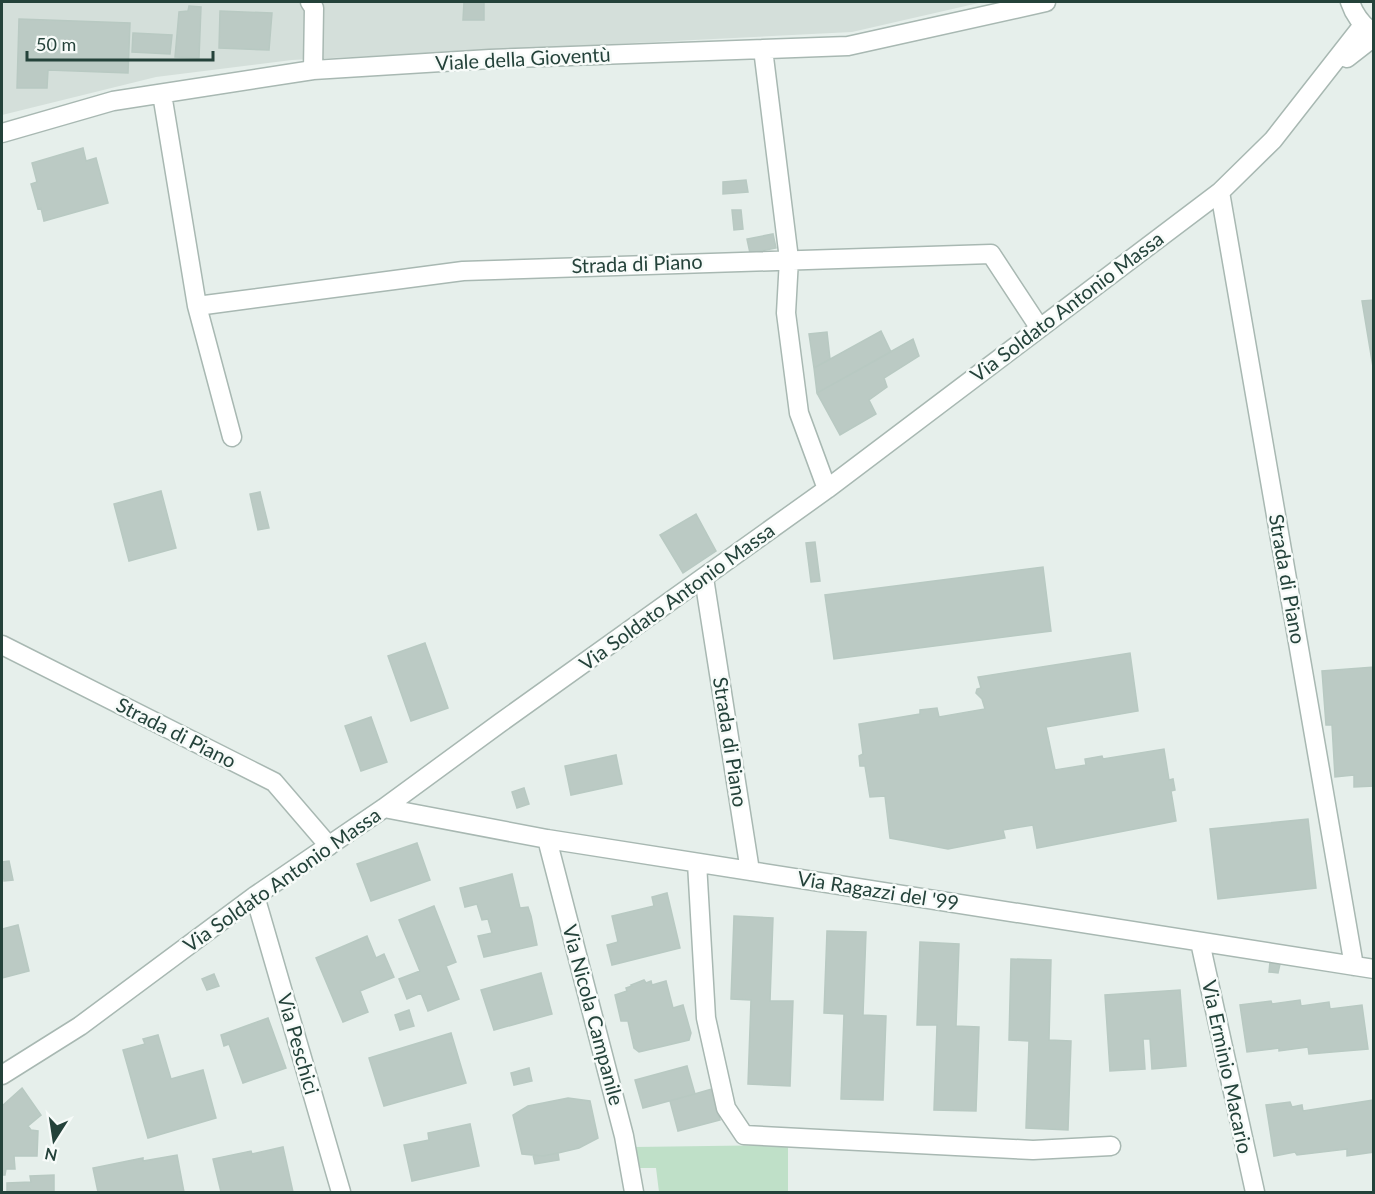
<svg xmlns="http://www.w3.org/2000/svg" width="1375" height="1194" viewBox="0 0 1375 1194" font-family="Lato,sans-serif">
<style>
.built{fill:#d4dfda}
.green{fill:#bfe0c8}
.building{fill:#bbcac4;stroke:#b8c9c2;stroke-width:1.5}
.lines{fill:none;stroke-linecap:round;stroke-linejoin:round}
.minor-casing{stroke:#a8b8b2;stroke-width:21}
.minor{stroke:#fff;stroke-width:18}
.labels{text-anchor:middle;stroke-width:5;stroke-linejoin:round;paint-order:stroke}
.street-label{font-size:20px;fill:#24423a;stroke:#f7fbf9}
</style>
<rect width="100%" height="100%" fill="#e6efeb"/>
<path class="built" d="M2,2h981l-131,30 -560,28 -136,17 -154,38z"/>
<path class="green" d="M788,1145v47h-129l-3,-24h-20l-2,-21z"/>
<path class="building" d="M464,2h20v18h-21z
M189,6l12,1 -2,51 -24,-1 4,-45 9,-1z
M220,11l52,2 -3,37 -50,-2z
M19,19l111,4 -2,50 -80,-3 -1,18h-30z
M133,33l39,2 -2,19 -38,-2z
M83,148l3,13 10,-3 12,45 -64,18 -3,-13 -3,1 -7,-25 6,-2 -5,-19z
M746,180l2,12 -25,2v-12z
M732,210h9l2,19 -9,1z
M773,234l3,14 -26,5 -3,-14z
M1374,300v73l-12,-72z
M881,331l10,21 -74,41 -3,-25z
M827,332l3,27 -16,9 -5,-34z
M913,339l6,17 -35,22 3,9 -18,13 7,14 -36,21 -23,-42z
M161,491l15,57 -47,13 -15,-57z
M260,492l9,36 -11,2 -8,-36z
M696,514l20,37 -33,22 -23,-38z
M815,542l5,39 -9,1 -5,-39z
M1043,567l8,64 -217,28 -9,-64z
M425,643l23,65 -37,13 -23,-65z
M1130,653l8,58 -92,16 9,43 31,-5 -1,-6 17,-3 1,3 61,-10 5,31 4,-1 2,11 -4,1 5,30 -139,27 -4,-23 -30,5 2,8 -57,11 -58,-11 -5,-42 -15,1 -5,-31h-5l-1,-10 4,-2 -4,-30 61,-10v-4l17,-2 2,9 46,-8 -3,-10 -6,-6 1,-4 4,-1 -3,-11z
M1374,667v119l-20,1v-12l-19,2 -3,-52h-6l-4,-54z
M371,717l16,45 -26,9 -16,-45z
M616,755l6,29 -51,11 -6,-29z
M524,788l5,16 -12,4 -5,-16z
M1308,819l8,69 -98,11 -8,-70z
M417,843l13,37 -59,21 -14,-37z
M9,861l4,19 -9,1 -2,-19z
M512,874l8,34 8,-1 3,9 6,29 -53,12 -6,-21 14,-3 -4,-14 -6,1 -5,-16 -12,3 -5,-19z
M667,893l13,55 -68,17 -5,-20 11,-3 -6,-26 42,-10 -2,-9z
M434,906l22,56 -10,4 13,33 -31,12 -7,-18 -14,6 -8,-20 21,-8 -21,-51z
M734,916l39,2 -3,83h23l-3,85 -42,-2 3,-84 -20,-1z
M18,925l11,46 -27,7v-49z
M827,931l39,1 -3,83 23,1 -3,84 -42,-1 3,-85 -20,-1z
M367,936l9,22 8,-4 10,23 -34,14 8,21 -25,10 -27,-64z
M920,942l39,2 -3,82 23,1 -3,84 -42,-1 3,-85h-20z
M1011,959l40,1 -2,80 22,1 -3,89 -42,-2 3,-87 -20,-1z
M1270,962l10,2 -2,9 -9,-1z
M541,973l11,41 -58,16 -13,-40z
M214,974l5,12 -12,4 -5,-11z
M644,980l2,3 5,-2 1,4 14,-4 7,27 10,-3 8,28 -2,7 -46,11 -4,1 -5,-4 -6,-27h-7l-6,-26 12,-4 -1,-3 6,-2 -1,-1z
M1180,990l6,76 -34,3 -2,-30h-7l2,30 -35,2 -5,-76z
M1300,1000l1,6 28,-4 1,7 32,-4 6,44 -59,5 -1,-7 -29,4v-3l-32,4 -7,-47 31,-4 1,3z
M409,1010l5,16 -14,4 -5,-15z
M268,1018l18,50 -43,15 -14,-39 -5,2 -3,-11z
M451,1033l15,50 -82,23 -15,-48z
M158,1035l13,44 32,-9 13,48 -68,20 -25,-88 22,-6 -2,-5z
M687,1066l8,28 -52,14 -8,-28z
M529,1068l3,13 -18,4 -3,-12z
M22,1088l19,27 -13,11 3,4 7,1 -1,25h-23l1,13h-9l-1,6h-3v-69z
M712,1089l8,31 -42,11 -8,-30z
M568,1098l22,3 8,37 -19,10 -21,5 -15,3 -21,-2 -9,-39 15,-9z
M1374,1100v52l-27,4v-7l-50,6 -2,-3 -21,4 -8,-51 24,-3 2,5 10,-2 1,6z
M470,1124l9,42 -67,15 -8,-36 25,-5 -1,-7z
M283,1147l10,45h-72l-8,-33 38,-8 1,3z
M558,1153l1,7 -24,4 -2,-9 10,1z
M177,1155l7,37h-86l-5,-24 50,-10v3z
M54,1175v17h-47v-9l24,-1 -1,-6z"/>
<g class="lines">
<g class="minor-casing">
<path id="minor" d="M310,2l4,6 -1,62
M1350,2c4,12 11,22 22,30
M763,49l26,210 -3,54 13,100 28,76
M1347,58l27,-21
M162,94l35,212 35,131
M2,133l111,-32 200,-31 177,-11 358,-13 198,-44
M1220,192l134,774
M197,306l266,-35 528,-17 48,73
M704,578l46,293
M2,645l272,137 55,64
M384,808l163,31 827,130
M547,839l77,297 10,56
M697,863l9,155 20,90 18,27 289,15 78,-4
M255,896l86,296
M1200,942l55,250
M2,1075l78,-49 175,-130 129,-88 116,-85 327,-234 393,-297 53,-52 90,-115"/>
</g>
<use href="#minor" class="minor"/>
</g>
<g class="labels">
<g class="street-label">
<text transform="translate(523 59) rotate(-3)" y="7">Viale della Gioventù</text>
<text transform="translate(637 264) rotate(-2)" y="7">Strada di Piano</text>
<text transform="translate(1067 307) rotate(-37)" y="7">Via Soldato Antonio Massa</text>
<text transform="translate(1287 579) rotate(80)" y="7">Strada di Piano</text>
<text transform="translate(677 597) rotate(-36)" y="7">Via Soldato Antonio Massa</text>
<text transform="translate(176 733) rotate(27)" y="7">Strada di Piano</text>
<text transform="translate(730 742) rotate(81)" y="7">Strada di Piano</text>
<text transform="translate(282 880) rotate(-35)" y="7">Via Soldato Antonio Massa</text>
<text transform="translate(878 891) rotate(9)" y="7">Via Ragazzi del '99</text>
<text transform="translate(593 1015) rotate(75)" y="7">Via Nicola Campanile</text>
<text transform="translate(298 1044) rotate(74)" y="7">Via Peschici</text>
<text transform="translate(1227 1067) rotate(78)" y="7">Via Erminio Macario</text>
</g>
</g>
<rect width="1375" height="1194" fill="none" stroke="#24423a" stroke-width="6"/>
<g transform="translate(54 1140) rotate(192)" stroke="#f7fbf9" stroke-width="4.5" paint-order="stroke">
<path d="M0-4.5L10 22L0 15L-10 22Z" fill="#24423a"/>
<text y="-9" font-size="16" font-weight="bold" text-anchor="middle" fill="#24423a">N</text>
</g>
<path d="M27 51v9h186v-9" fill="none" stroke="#24423a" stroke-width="3"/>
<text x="36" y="51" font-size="18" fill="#24423a" stroke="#f7fbf9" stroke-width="4.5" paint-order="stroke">50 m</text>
</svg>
